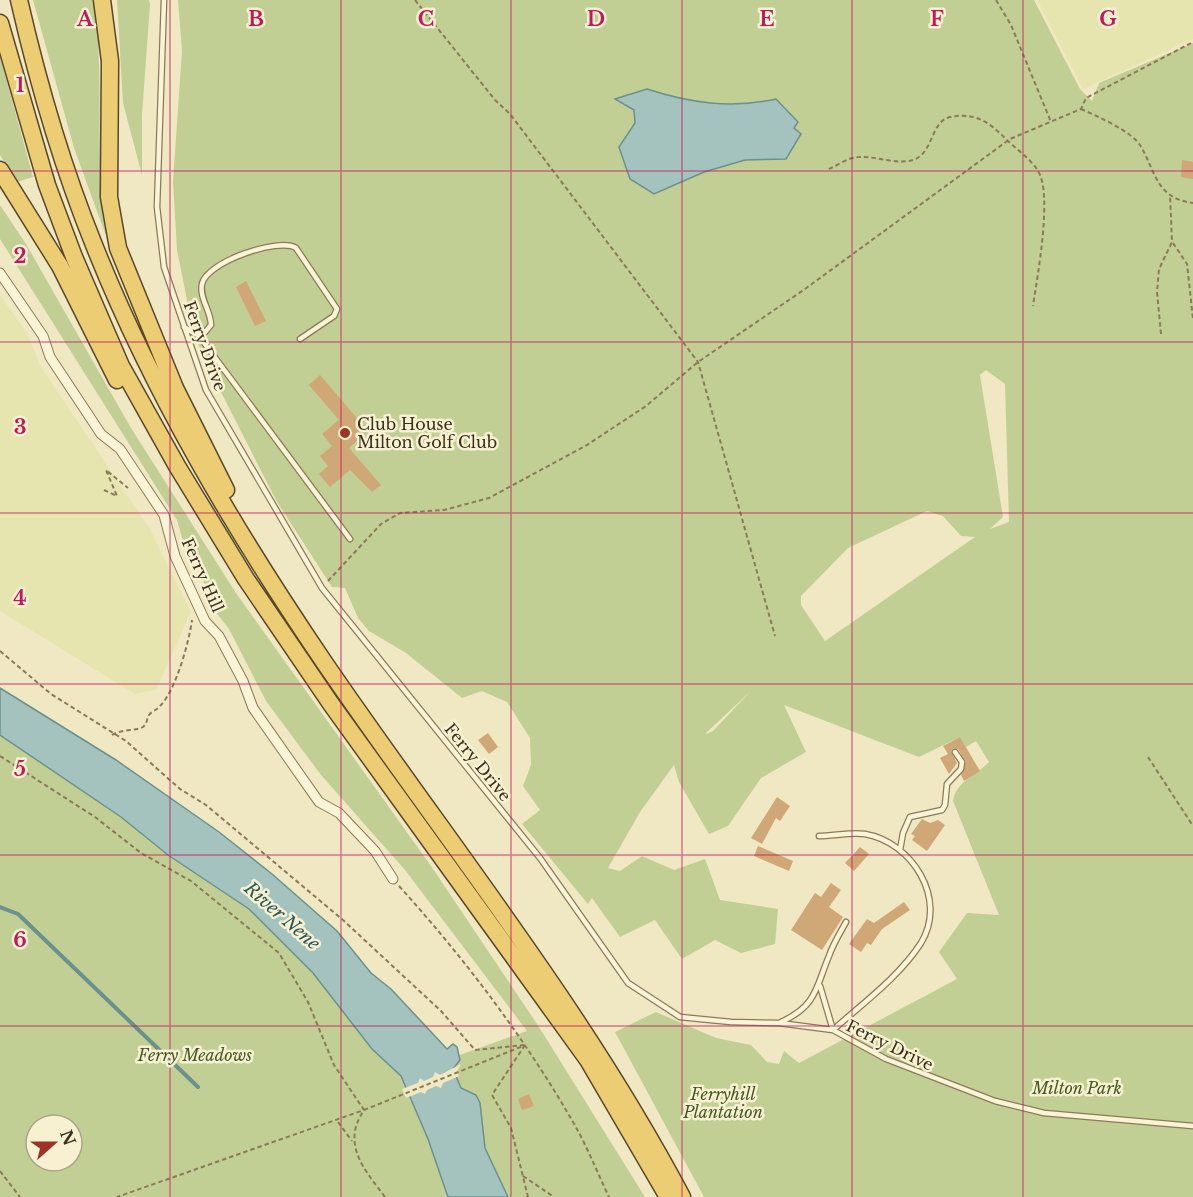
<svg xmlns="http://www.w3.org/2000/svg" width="1193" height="1197" viewBox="0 0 1193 1197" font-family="'Libre Baskerville',serif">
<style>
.farmland{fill:#e6e5af}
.green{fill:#c1cf95;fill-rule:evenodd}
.water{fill:#a4c3be;stroke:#6b918d;stroke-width:1.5}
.pier{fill:#f0e8c2}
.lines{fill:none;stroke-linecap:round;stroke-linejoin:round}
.stream{stroke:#6b918d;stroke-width:4}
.building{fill:#d0a776}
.service-casing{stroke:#8b7a58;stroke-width:7}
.minor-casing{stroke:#8b7a58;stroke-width:11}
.trunk-casing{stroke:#59472c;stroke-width:19}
.path{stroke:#8b7a58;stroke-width:2;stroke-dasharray:4.5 3;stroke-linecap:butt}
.service{stroke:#faf4d6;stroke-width:4.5}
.minor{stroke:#faf4d6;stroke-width:9}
.trunk{stroke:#eccd73;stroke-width:16}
.grid{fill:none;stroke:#c2185b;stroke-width:1.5;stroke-opacity:0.55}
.poi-dot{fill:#9d3425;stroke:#f7f1d2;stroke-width:2}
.labels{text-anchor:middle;stroke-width:5;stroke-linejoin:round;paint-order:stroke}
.street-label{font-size:16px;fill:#3a2f1d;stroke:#f7f1d2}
.poi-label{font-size:16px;fill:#3a2f1d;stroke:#f7f1d2;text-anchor:start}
.park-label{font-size:16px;font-style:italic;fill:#435822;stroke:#f7f1d2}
.water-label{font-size:18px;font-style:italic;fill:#2b575b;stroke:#f7f1d2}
.grid-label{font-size:20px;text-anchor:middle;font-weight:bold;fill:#c2185b;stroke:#f7f1d2;stroke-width:5;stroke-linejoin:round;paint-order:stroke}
</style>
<rect width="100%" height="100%" fill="#f0e8c2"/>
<path class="farmland" d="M1037,0h156v39l-110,50z
M0,295l27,38 14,34 109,162 41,83 -35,78 -21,4 -135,-83z"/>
<path class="green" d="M33,0h60l1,2c12,81 -2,162 15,242l-35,-96z
M117,0h32l1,4 -8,111v60l-19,-72z
M178,0h856l46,89 12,12 7,-18 94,-40v1154h-489l-89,-165 41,-20 60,26 35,7 16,17 12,2 5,-13 15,12 158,-84 -18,-27 28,-39 32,2 -46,-114c4,-21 23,-25 36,-39l-13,-21 -10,6 -6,-10 -41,20 -135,-52 22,47 -45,26 -33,48 -19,8 -30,-52 -5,-17 -34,47 -32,56 12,3 22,-15 32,14 31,-11 15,41 58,9 -3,35 -34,9 -26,-13 -33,19 -27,-39 -35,17 -28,-39 -4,6 -66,-80 18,-14 -17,-24 8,-21 -1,-27 -23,-36 -25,-11 -20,7 -56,-45 -37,-22 -11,-13 -13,-30 -13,-1 -55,-85 -75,-147 -11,-35 -14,-70 -4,-68 9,-131zM986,370l19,14 4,138 -19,7 13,-12 -23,-142zM927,511l16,5 18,20 14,1 -150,104 -24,-36v-9l47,-48zM750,692l-37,39 -7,3v-1z
M0,56l33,121 -16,5 -17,-27z
M0,205l26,39 105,184 105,165 195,273 108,161 106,170h-645v-462l121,82 47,38 81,54 64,64 59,76 29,27 126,-45 -122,-161 -84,-95 -55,-74 -37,-72 -14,-18 -21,-54 -8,-5 -9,-32 -177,-281zM36,1125h36v36h-36z"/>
<path class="water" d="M647,89c43,14 84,20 129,10l22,23 -4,6 7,6 -15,25 -41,1 -41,12 -50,22 -24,-15 -11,-32 16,-24 -1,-13 -19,-11z
M0,688l116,72 103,72 53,42 65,57 34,42 20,16 56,60 6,-5 4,3 3,13 -7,9 8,19 15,7 4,8 5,45 23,49h-60l-20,-58 -27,-63 -29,-27 -59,-76 -64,-64 -81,-54 -47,-38 -121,-82z"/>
<path class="pier" d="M461,1064l-4,7 2,5 -16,7 -2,5 -5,-2 -9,4 -2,4 -4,-2 -15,6 -4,-9 16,-6 2,-5 4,3 9,-4 2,-5 5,3z"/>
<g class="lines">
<path class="stream" d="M0,907l18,7 180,173"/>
</g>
<path class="building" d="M1182,160l11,2v17l-12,-2z
M246,281l20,40 -11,5 -19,-39z
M320,375l48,56 -19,17 32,37 -9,7 -22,-22 -20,17 -11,-13 9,-8 -8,-10 12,-10 -10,-12 17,-14 -30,-35z
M488,733l10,14 -9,7 -11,-14z
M960,737l20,34 -16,10 -3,-6 5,-13 -8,-13 -4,-1 -3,3 6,12 -8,11 -9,-16 8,-4 -5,-8z
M777,797l13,9 -10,15 -4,-3 -14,26 -11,-6z
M922,819l8,4 8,-3 7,5 -18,26 -15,-11 3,-4 -4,-2z
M758,846l35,15 -4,10 -35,-15z
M860,847l9,7 -15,17 -9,-8z
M831,883l10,7 -12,17 14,10 -21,33 -31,-20 24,-37 6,4z
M904,902l6,8 -28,19 -11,16 -4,-2 -6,9 -12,-8 18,-25 7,4z
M529,1094l5,12 -12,4 -4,-11z"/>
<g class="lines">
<g class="service-casing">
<path id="service" d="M164,0l-7,207 7,60 42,123 116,198 218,270 88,125 52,34 51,5 48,1 54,7 53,29 109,42 49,12 149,13
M184,327l15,9 151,203
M200,338l11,-13c0,-14 -12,-27 -9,-41 4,-22 77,-47 94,-36l41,61 -3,7 -34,23
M819,836c14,0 32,-4 46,-2 47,8 83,65 56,109 -22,34 -58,60 -88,87l-13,-44
M900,850l3,-17 7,-16 32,-7 3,-5 2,-21 14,-15 1,-7 -7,-10
M781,1022c36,-16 35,-35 48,-66 4,-12 11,-23 17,-34"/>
</g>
<g class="minor-casing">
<path id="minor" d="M0,273l43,63 7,21 51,77 19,15 44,66 11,41 30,65 14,15 24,45 10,27 66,94 20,11 36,38 18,28"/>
</g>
<g class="trunk-casing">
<path id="trunk" d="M19,0c19,83 43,166 75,245 59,148 141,286 230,417 121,177 258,346 358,535
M102,0l8,61 -1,136 9,51 57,140 51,102
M0,23l47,162 27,72 47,109 56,100 69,113 85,125 257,356 80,137
M0,170l60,96 57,114"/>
</g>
<path class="path" d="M415,0l80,100 15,14 188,248 77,274
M996,0l15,25 40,97
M1081,109c16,7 50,22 59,36 16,26 15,53 53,58
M829,169c9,-4 20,-12 30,-12 17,-1 38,8 54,3 21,-7 17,-38 37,-43 25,-5 39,5 56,22 10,10 25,20 32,32 15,23 -1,107 -5,135
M1173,243l14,21 6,55
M1161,334l-4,-42 2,-23 13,-27 -2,-48
M104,490l13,6 -11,-26 22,18
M328,581l53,-57 19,-11 44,-3 45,-12 98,-53 59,-39 52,-44 107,-73 205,-150 71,-30 5,-11 107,-56
M0,651l51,43 75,47 54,48 26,16 137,115 98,91 34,39 50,-5
M112,735c10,-6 24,-4 31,-8 5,-4 3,-8 6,-12 3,-4 8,-5 11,-9 16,-16 29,-64 32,-86
M0,756l95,61 46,36 50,28 88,72 29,49 26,63 30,45 -247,87
M1148,757l45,69
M399,886c66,73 125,151 174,236 14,24 24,50 36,75
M525,1045l-33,50 19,33 17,69
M338,1122l14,19
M0,1171l20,26
M523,1176l31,21
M385,1197c-21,-28 -44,-53 -21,-87l159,-64"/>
<use href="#service" class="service"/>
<use href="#minor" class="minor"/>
<use href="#trunk" class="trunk"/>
</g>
<path class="grid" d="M170,0v1197M341,0v1197M511,0v1197M682,0v1197M852,0v1197M1023,0v1197M0,171h1193M0,342h1193M0,513h1193M0,684h1193M0,855h1193M0,1026h1193"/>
<circle class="poi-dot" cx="345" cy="433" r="6"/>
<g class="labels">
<g class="street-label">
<text transform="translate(205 346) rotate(70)" y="6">Ferry Drive</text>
<text transform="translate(203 575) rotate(66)" y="6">Ferry Hill</text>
<text transform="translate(478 762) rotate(51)" y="6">Ferry Drive</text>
<text transform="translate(890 1045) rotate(26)" y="6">Ferry Drive</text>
</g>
<g class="poi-label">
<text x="357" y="430">Club House<tspan x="357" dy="18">Milton Golf Club</tspan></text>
</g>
<g class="park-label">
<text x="195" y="1061">Ferry Meadows</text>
<text x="1077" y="1094">Milton Park</text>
<text x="723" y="1100">Ferryhill<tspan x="723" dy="18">Plantation</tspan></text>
</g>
<g class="water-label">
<text transform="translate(282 916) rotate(41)" y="6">River Nene</text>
</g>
</g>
<g class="grid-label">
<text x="85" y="26">A</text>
<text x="256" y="26">B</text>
<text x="426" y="26">C</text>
<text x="596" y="26">D</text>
<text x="767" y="26">E</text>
<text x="937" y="26">F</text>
<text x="1108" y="26">G</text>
<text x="20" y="92">1</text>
<text x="20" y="263">2</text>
<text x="20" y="434">3</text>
<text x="20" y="605">4</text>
<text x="20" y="776">5</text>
<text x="20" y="947">6</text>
</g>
<g transform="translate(54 1143) rotate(69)"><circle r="28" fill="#f7f1d2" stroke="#aba38a" stroke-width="1.5"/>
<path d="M0-4.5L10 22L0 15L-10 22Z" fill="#9d3425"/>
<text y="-9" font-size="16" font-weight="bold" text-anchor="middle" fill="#3a2f1d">N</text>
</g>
</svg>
